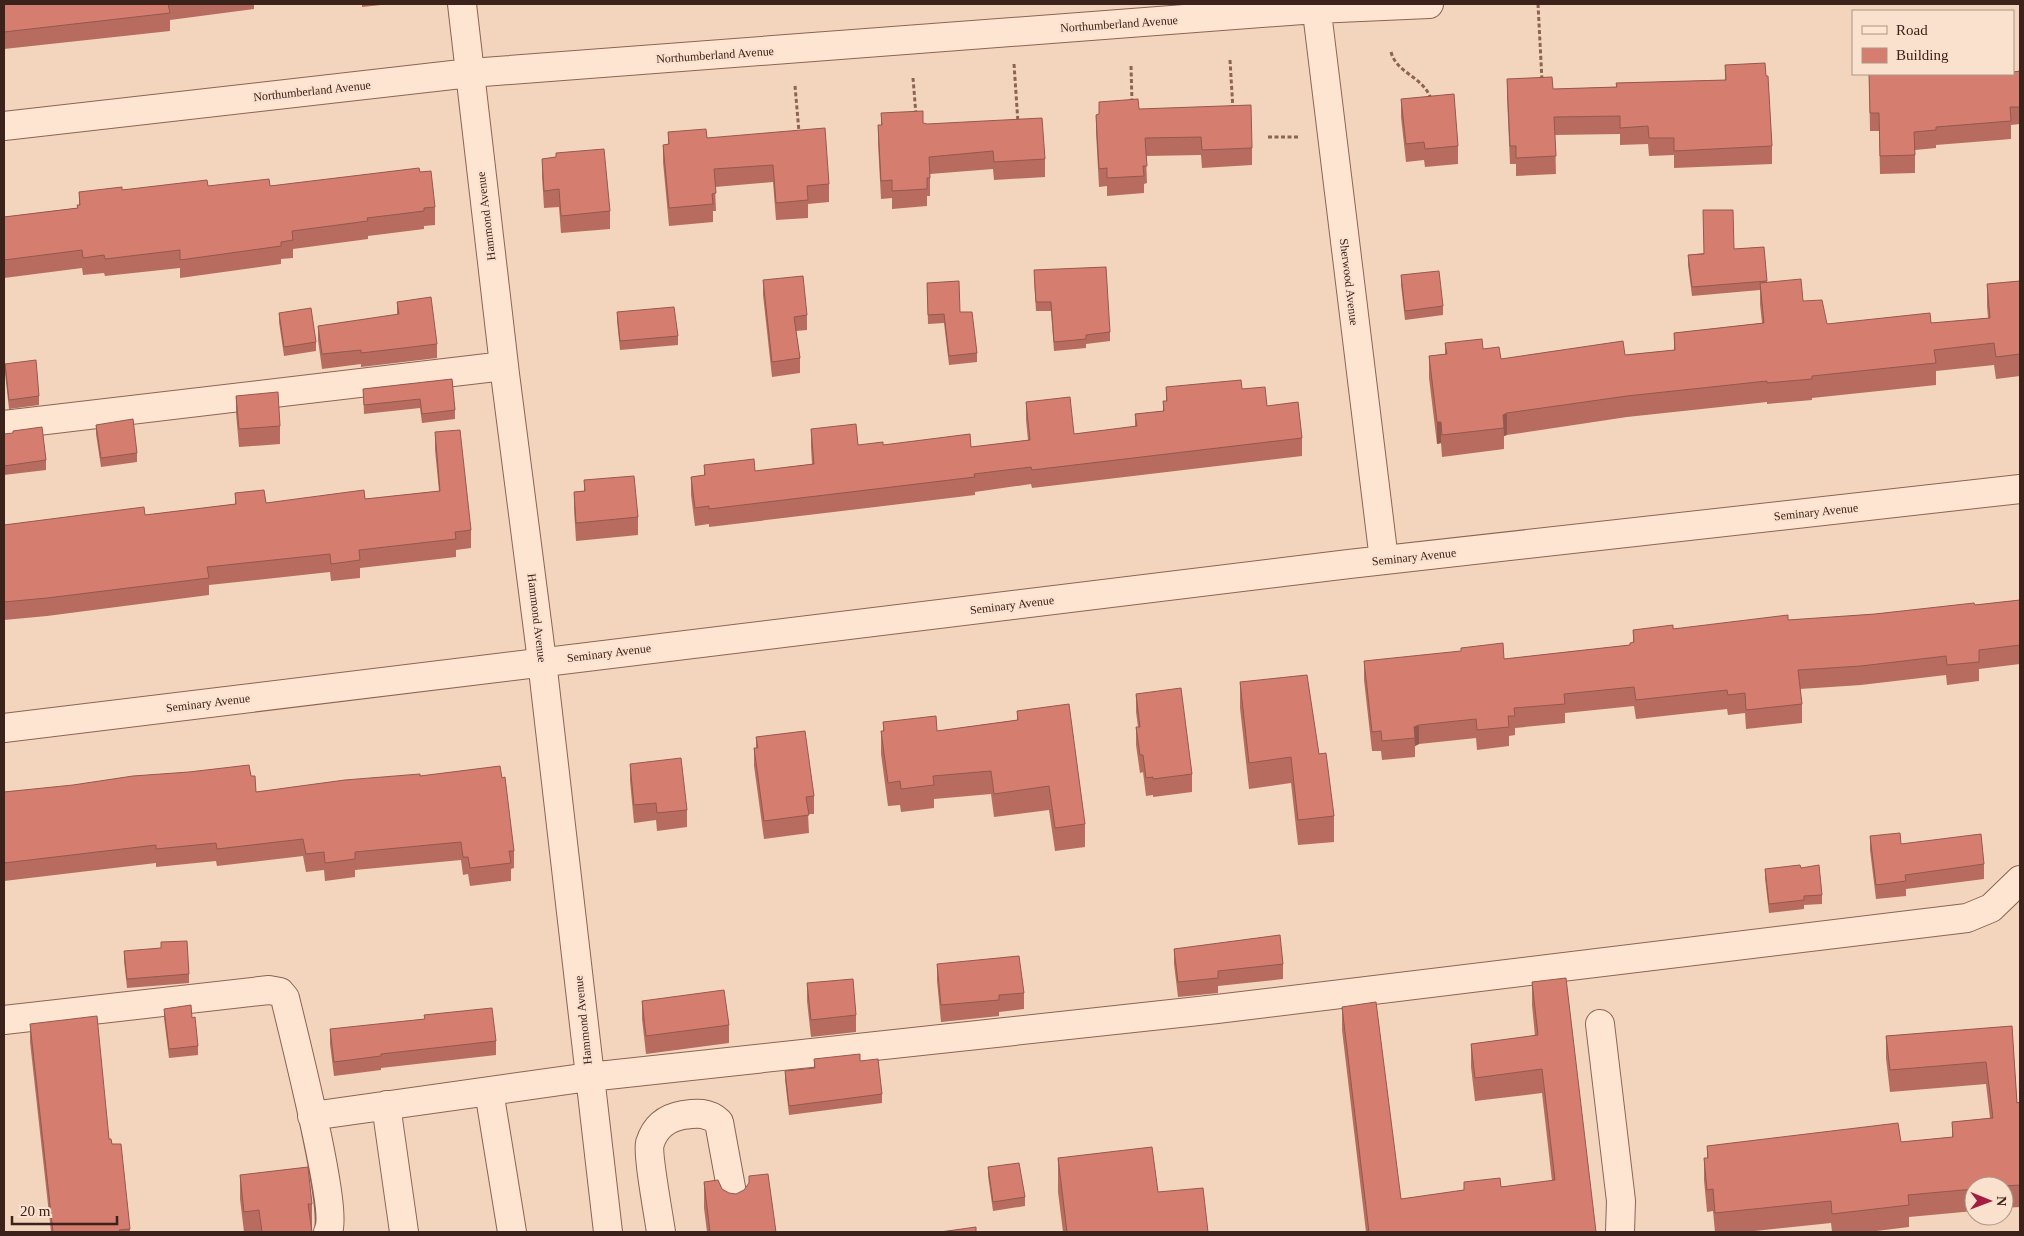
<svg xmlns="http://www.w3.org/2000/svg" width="2024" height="1236" viewBox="0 0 2024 1236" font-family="'Times New Roman',serif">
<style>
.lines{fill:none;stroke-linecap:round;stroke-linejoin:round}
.minor-casing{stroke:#8d6354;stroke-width:30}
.path{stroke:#8d6354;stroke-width:3;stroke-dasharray:4 2.5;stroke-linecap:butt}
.minor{stroke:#fde5d2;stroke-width:28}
.wall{fill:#b76c5f}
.shaded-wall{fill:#95584e}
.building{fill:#d57e6f;stroke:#95584e}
.labels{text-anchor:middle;stroke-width:4;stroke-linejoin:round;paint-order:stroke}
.street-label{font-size:12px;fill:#3b221b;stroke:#f9e1ce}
</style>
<rect width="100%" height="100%" fill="#f3d5be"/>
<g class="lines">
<g class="minor-casing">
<path id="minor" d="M462,4l43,370 37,287 66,571
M1316,4l68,556
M4,126l466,-53 846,-64 113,-5
M4,425l500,-59
M4,728l1345,-164 671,-75
M4,1020l265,-30 11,2 5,6c8,34 54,213 43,234
M1600,1024l21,177 -1,31
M489,1091l23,141
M386,1105l18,127
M312,1116l277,-39 628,-68 750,-91 24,-10 29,-28
M661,1232c-2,-14 -14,-79 -11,-89 5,-16 16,-25 33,-28 14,-2 25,-3 36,7l15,82"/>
</g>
<path class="path" d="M1538,4l4,77
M1391,52c6,22 32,24 40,47
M1230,60l3,50
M1014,64l4,59
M1131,66l1,36
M913,78l3,37
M795,86l4,46
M1268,137h32"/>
<use href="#minor" class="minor"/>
</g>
<path class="wall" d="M4,4h266l-16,1v4l-84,11v11l-166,18z
M362,4h28l-28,3z
M1725,65l41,11 6,70v18l-98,4v-13l-25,1 -1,-12 -28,1v-11l-65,1 1,39 -40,2v-12h-6l-3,-67v-18l46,10 63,-2v-4l109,-3z
M2020,71v53l-9,1v14l-75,6v3l-21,2v23l-35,1 -1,-43h-9l-1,-57h144z
M1401,99l57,47v18l-33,3 -1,-7 -18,2 -5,-45z
M1139,109l113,39v17l-50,3 -1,-13 -55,1 1,27 -3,1v9l-37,3v-10l-8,1 -3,-55v-17z
M881,113l42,10 122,36v18l-51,3 -1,-11 -63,5v22h-3v10l-35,3v-11l-11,1 -3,-56v-18h3z
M668,132l39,6 122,46v18l-21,2v14l-32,2 -3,-38 -58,5 1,24h-3v11l-44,4 -6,-64v-17l5,-1z
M556,153l54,58v18l-49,4 -2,-26 -15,1 -2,-32v-17l14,-2z
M420,172l15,35v18l-11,1v3l-56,7v3l-75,10v9l-12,1v5l-101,14v-10l-75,8 -1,-3 -21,2 -1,-7 -78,10v-61l73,-9 2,-3v-13l129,-6h62z
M1764,247l3,35 36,19 24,23 104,-1 57,-5 -1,-12v-22l33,-3v95l-24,3 -2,-14 -58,6v14l-124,13v2l-45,4v-2l-140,15 -120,18 -3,1v13l-62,8 -1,-14 -4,1 -8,-66v-22l16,-2v-11l38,6 18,10 124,-4 49,-5v-17l88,-10 -2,-19v-14l-68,6 -4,-31v-10l46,-6z
M1401,275l42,31v9l-38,5 -4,-35z
M1034,279l76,53v9l-24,3v4l-32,3 -3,-40h-15z
M763,280l44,35v15l-11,1 4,27v15l-28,4 -9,-82z
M927,283l33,29 17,41v9l-28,3 -5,-42 -16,1z
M397,302l40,42v14l-76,9v-3l-39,5 -4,-29v-14l79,-11z
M617,312l61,24v9l-58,5 -3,-29z
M279,313l37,29v9l-32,5 -5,-34z
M5,364l34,32v9l-30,4 -4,-36z
M452,379l3,31v9l-33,4 -2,-15 -56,6 -1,-25z
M1166,387l76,2 25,17 35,32v18l-270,32 -1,-4 -56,8v3l-266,32v-3l-14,2 -4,-31v-18l13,-1v-11l51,6 57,-7 -1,-17v-18l47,16 113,2 57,-7 -2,-20v-18l48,32 61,-7v-13l28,-3v-10h3z
M236,396l44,30v18l-41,3 -3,-34z
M96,425l41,28v9l-36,5 -5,-33z
M435,432l36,98v18l-15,2v7l-96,11v10l-29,3 -1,-9 -121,13v10l-162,21 -43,4v-95l141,-10 90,-11v-11l31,10 99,-4 74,-8 -4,-41z
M4,434l42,26v10l-42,5z
M584,480l54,37v18l-62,6 -2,-32v-17l10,-1z
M2020,600v64l-41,5v12l-32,4 -1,-10 -85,10 -61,4 2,15v19l-56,6 -1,-16 -17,2 -1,-6 -91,10 -2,-13 -69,7v10l-50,5v7l-6,1v10l-32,4 -1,-12 -57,6 -4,2v11l-33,3 -1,-9h-9l-8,-71v-19l140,-2 126,-14 3,-3v-12l40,-1 202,-15 100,-9z
M1240,682l79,72 15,62v26l-36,3 -7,-62 -42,6 -9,-81z
M1136,694l56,80v18l-39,5v-2l-7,1 -3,-24 -3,1 -4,-28v-18h2l-2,-15z
M1017,711l68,113v23l-30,4 -6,-41 -55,7 -3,-23 -57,5v9l-33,4 -1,-7 -12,1 -7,-52v-23h2v-9l54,9 80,-11z
M756,737l58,59v18h-6l1,19 -45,6 -10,-73v-18h2z
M630,764l57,46v17l-30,4 -1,-11 -22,3 -4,-42z
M251,776l5,16 164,-16 94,75v17l-3,1v12l-41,5 -2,-12 -5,1 -2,-15 -106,10v7l-30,4 -1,-11 -18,2 -3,-16 -86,10 -1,-5 -60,6v-4l-152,18v-89z
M1870,836l31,8 83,20v15l-78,10v7l-30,3 -6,-49z
M1801,868l21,27v9l-18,1v4l-35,4 -4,-35v-9z
M1174,949l109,15v15l-65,7v7l-40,4 -4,-33z
M124,951l65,23v9l-62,5 -3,-27z
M937,964l87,29v16l-25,3v4l-58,6 -4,-41z
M1532,982l64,250h-230l-24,-202v-23l59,192 151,-18 -10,-88 -67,8 -4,-34v-23l64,-8 -3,-31z
M807,983l49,32v17l-45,5 -4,-36z
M642,1001l87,24v18l-83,11 -4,-35z
M164,1009l28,9 6,28v9l-29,3 -5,-40z
M30,1024l79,115 21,90v3h-79l-21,-190z
M2012,1026l5,77 3,-1v105l-16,1v-22h-30v25l-65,6v10l-41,5h-36l-1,-9 -86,9h-30l-2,-21 -6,1 -3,-32v-22h3v-12l194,-4 51,-5v-15l38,-4 -4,-34 -96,8 -4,-34v-22z
M330,1029l166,12v14l-115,13v2l-47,6 -4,-32z
M814,1059l46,2 22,33v9l-93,12 -4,-35v-9l29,-3z
M1058,1158l100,34 50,40h-145l-5,-40z
M988,1167l37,30v9l-32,5 -5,-35z
M240,1175l72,29v28h-68l-4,-33z
M704,1182l18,7 54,43h-69l-3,-24z"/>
<path class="shaded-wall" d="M1507,413v22l-3,1 -1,-21z
M1437,422h4v21l-4,1z
M1419,725v19l-4,2 -1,-19z"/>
<path class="building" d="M4,4h164l2,9 -166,19z
M1765,63l1,13h2l4,70 -98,5v-13h-25l-1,-12 -28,2v-12l-66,1 2,39 -40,2v-12h-6l-3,-67 45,-2 1,12 64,-2 -1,-4 110,-3 -1,-15z
M2020,71v36h-10l1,14 -75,6v3l-22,2 1,23 -35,1 -1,-43h-9l-1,-39h144v-2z
M1454,94l4,52 -33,3 -1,-7 -18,2 -5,-45z
M1138,99l1,10 112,-4 1,43 -50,2 -1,-13 -56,1 2,28h-4l1,10 -37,2v-10l-8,1 -3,-54 3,-1v-12z
M923,111v12l4,1 115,-6 3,41 -51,3 -1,-11 -64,6 1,21h-3v11l-35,2v-11l-11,1 -3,-56h4l-1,-12z
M825,128l4,56 -22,2 1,14 -32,3 -3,-38 -59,4 2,24 -4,1 1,10 -44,4 -6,-63 6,-1 -1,-12 38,-3 1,9z
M604,149l6,62 -49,5 -2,-27 -15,2 -2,-32 14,-2v-4z
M419,168l1,4 11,-1 4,36 -11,1v3l-57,7 1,3 -76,10 1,9 -12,2v4l-101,14v-10l-75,9 -1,-4 -21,3 -1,-8 -78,10v-43l74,-9 -1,-3h3l-1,-13 43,-5v3l85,-10 1,6 61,-7 1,7z
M1703,210h30l1,39 30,-2 3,34 -75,6 -4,-32 16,-1z
M1106,267l4,65 -24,3v4l-32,3 -3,-40h-15l-2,-32z
M1439,271l4,35 -38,5 -4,-36z
M803,276l4,39 -13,2 6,41 -28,4 -9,-82z
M1801,279l2,22 19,-1 5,24 103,-11 1,10 59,-5 -3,-34 33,-3v73l-24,3 -2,-14 -60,7 2,13 -124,13v3l-45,4v-2l-140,15 -120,17 -4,2 1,13 -62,7 -1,-13h-4l-8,-66 18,-2 -2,-11 37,-4 1,10 16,-2 2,12 122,-18 2,14 50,-5 -1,-17 90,-10 -4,-40z
M959,281l1,31h12l5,41 -28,3 -5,-42 -16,1 -1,-32z
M431,297l6,47 -76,9v-3l-39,4 -4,-28 81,-12 -2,-12z
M674,307l4,29 -58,5 -3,-29z
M311,308l5,34 -32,5 -5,-34z
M36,360l3,36 -30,4 -4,-36z
M452,379l3,31 -33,4 -2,-15 -56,6 -1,-16z
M1241,380l1,9 23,-2 2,19 31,-4 4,36 -270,32 -1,-3 -57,7 1,3 -266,32v-3l-14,2 -4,-31 14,-2 -1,-10 50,-6 1,12 59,-7 -3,-35 45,-5 2,21 25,-3v3l87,-11 1,13 59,-7 -4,-38 44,-5 4,37 63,-8 -2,-12 29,-3 -1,-10h4l-1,-14z
M278,392l2,34 -41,3 -3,-33z
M133,419l4,34 -36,5 -5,-33z
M42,427l4,33 -42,6v-32l9,-1v-2z
M460,430l11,100 -16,2 1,7 -97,11 1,10 -29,4 -1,-10 -123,13 2,11 -162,20 -43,4v-77l140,-18 1,8 91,-11 -1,-11 29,-3 2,13 98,-13 1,9 75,-8 -5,-59z
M634,476l4,41 -62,6 -2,-31 11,-1 -1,-11z
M2020,600v45l-41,5v12l-32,3 -1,-9 -85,10 -63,4 4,34 -56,6 -1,-17 -17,2 -1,-5 -91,10 -2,-13 -70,7 1,10 -51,4 1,8h-7l1,11 -32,3 -1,-11 -57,6 -5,2 1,11 -33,3 -1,-10 -9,1 -8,-71 97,-10v-3l42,-5 1,16 126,-14v-2l4,-1 -1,-12 40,-5v4l115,-14v5l87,-6 99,-11 1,2z
M1307,675l12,79 7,-1 8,63 -36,4 -7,-63 -42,6 -9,-81z
M1181,688l11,86 -39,5v-2l-7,1 -3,-23h-3l-4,-28h4l-4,-33z
M1069,704l16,120 -30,4 -6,-42 -55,8 -3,-23 -58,5 1,9 -33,4 -1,-8 -12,2 -7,-52h3l-1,-9 53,-6 1,15 81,-11 -1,-9z
M805,731l9,65 -8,1 3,18 -45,6 -10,-73h4l-2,-11z
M681,758l6,52 -30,3 -1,-10 -22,2 -4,-41z
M249,765l2,11h4l1,16 89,-12 75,-6v2l80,-10 2,12 3,-1 9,74h-5l2,12 -41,5 -2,-11h-5l-2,-15 -106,10v7l-30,4 -1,-11 -18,2 -3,-15 -86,10 -1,-6 -60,6v-4l-152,18v-71l69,-7 60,-9 56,-4z
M1900,833l1,11 80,-10 3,30 -79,11 1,6 -30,4 -6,-49z
M1800,865l1,3 18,-3 3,30 -18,1v4l-35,4 -4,-35z
M1280,935l3,29 -65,7v7l-40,4 -4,-33z
M187,941l2,33 -62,5 -3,-28 37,-3v-6z
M1019,956l5,37 -25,2v5l-58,5 -4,-41z
M1566,978l30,254h-227l-27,-225 34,-5 25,197 63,-9v-8l36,-4 1,9 54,-7 -13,-111 -67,9 -4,-34 67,-9 -6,-53z
M853,979l3,36 -45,5 -4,-37z
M724,990l5,35 -83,11 -4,-35z
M191,1005l1,13 3,-1 3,29 -29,3 -5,-40z
M492,1008l4,33 -115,13v2l-47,6 -4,-33 95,-10 -1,-4z
M97,1016l12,123h2l1,5h9l9,85 -11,1 1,2h-67l-23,-208z
M2012,1026l5,77 3,-1v83l-16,1h-30v3l-66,6 1,10 -77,9 -1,-13 -116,12 -2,-24 -6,1 -3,-32h4l-1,-12 191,-23 3,19 52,-5 -1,-15 41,-4 -7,-56 -96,8 -4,-34z
M860,1054v7l18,-2 4,35 -93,12 -4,-35 30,-3 -1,-9z
M1152,1147l6,45 45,-4 5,44h-141l-9,-74z
M1019,1163l6,34 -32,5 -5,-35z
M308,1167l4,37h-4l4,28h-50l-3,-22 -15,2 -4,-37z
M768,1174l8,58h-66l-6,-50 14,-2 4,9 7,4 7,1 8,-4 5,-7v-7z
M976,1227v5h-36z"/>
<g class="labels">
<g class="street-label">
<text transform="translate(1119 24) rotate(-4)" y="4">Northumberland Avenue</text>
<text transform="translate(715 55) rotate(-4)" y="4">Northumberland Avenue</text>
<text transform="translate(312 91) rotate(-6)" y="4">Northumberland Avenue</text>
<text transform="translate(486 216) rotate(-97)" y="4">Hammond Avenue</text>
<text transform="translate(1349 282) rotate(83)" y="4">Sherwood Avenue</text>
<text transform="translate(1816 512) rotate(-6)" y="4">Seminary Avenue</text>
<text transform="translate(1414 557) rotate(-6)" y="4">Seminary Avenue</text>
<text transform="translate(1012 605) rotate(-7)" y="4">Seminary Avenue</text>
<text transform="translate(537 618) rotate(83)" y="4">Hammond Avenue</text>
<text transform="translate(609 653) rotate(-7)" y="4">Seminary Avenue</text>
<text transform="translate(208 703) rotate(-7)" y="4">Seminary Avenue</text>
<text transform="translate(583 1020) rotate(-96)" y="4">Hammond Avenue</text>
</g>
</g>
<rect width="2024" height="1236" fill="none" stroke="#3b221b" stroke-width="10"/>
<rect x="1852" y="10" width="162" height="65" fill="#f9e1ce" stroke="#ad9586"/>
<rect x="1862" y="26" width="25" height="8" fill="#fde5d2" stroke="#ad9586"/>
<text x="1896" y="35" font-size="15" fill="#3b221b">Road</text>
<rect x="1862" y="48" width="25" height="15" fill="#d57e6f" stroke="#ad9586"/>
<text x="1896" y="60" font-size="15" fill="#3b221b">Building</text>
<g transform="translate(1989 1201) rotate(91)"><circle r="24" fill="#f9e1ce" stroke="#ad9586"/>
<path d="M0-4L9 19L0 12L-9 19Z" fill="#a31e42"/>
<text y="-8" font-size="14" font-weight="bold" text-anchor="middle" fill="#3b221b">N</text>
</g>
<path d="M12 1216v8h105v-8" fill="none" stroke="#3b221b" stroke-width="2.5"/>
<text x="20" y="1216" font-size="15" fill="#3b221b" stroke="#f9e1ce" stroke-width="4" paint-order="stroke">20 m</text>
</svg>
